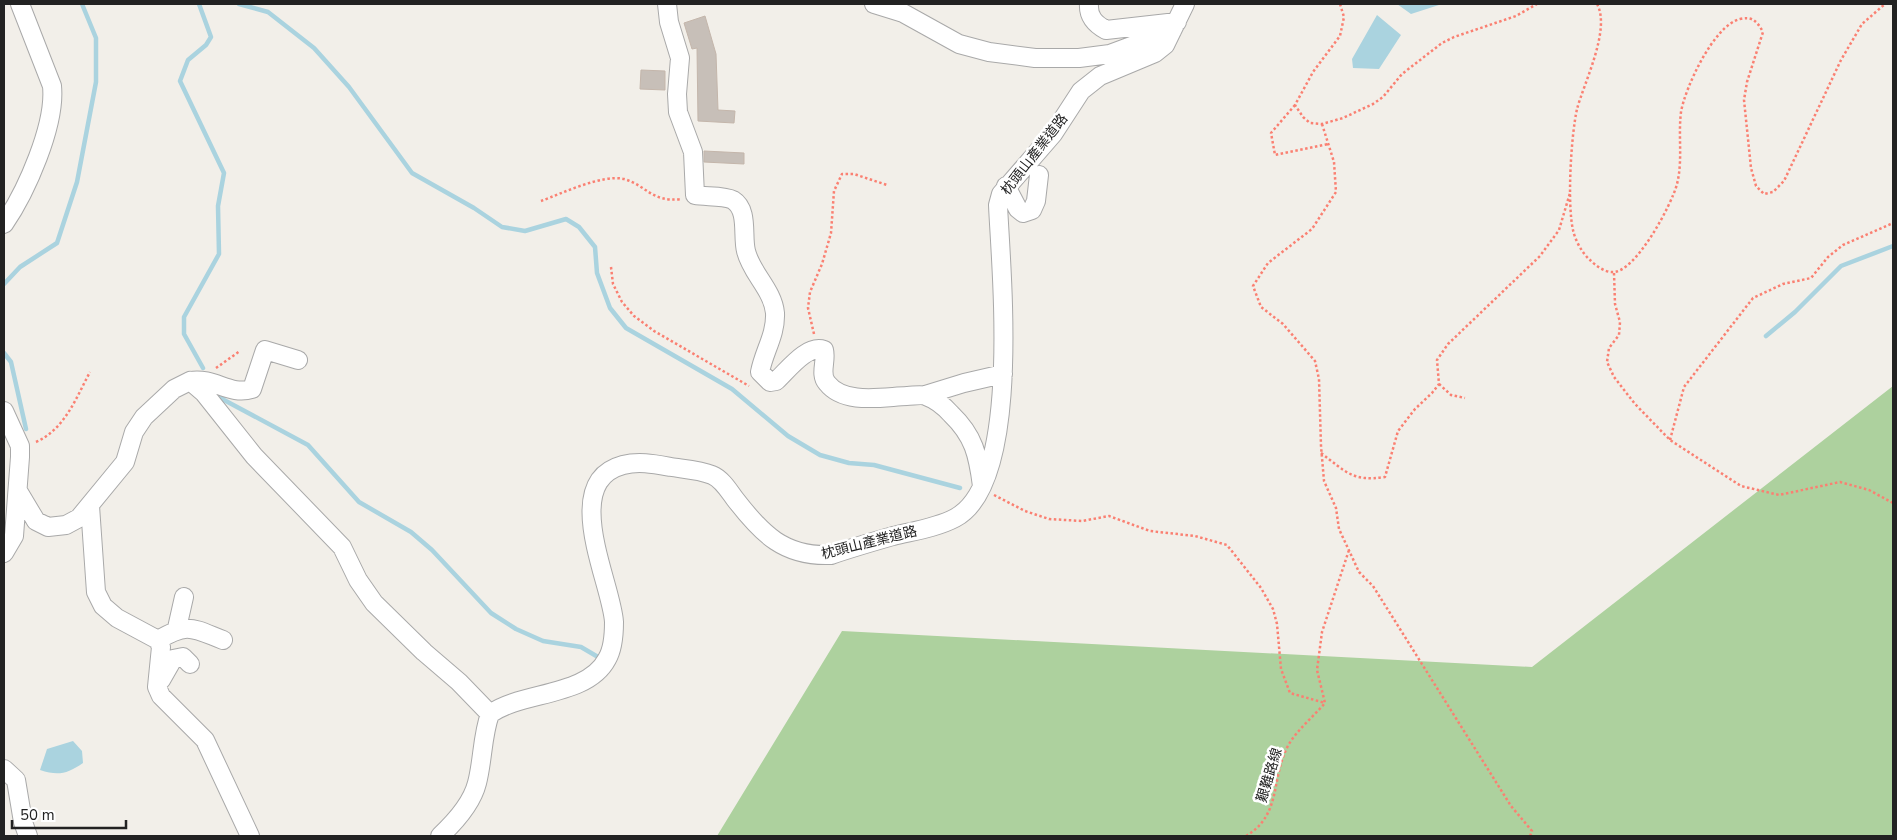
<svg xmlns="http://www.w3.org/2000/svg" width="1897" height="840" viewBox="0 0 1897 840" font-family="'Nunito Sans','Noto Sans TC',sans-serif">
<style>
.forest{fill:#add19e}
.water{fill:#aad3df}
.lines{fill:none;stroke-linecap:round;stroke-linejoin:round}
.stream{stroke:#aad3df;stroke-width:4.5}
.building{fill:#c7bfb8;stroke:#c4b6ab}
.street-casing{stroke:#a9a9a9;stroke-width:20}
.path{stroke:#fa8072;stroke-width:2.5;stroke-dasharray:2.5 2.5;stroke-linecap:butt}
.street{stroke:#fff;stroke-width:18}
.labels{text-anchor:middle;stroke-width:5;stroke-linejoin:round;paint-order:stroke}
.street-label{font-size:14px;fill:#222;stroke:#fff}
</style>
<rect width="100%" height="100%" fill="#f2efe9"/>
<path class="forest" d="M1893,386v450h-1176l125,-205 690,36z"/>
<path class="water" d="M1397,4h45l-31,10z
M1377,15l24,20 -22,34 -26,-1 -1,-9z
M73,741l9,10 1,12c-16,11 -25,13 -43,7l7,-21z"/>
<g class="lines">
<path class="stream" d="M199,4l12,33 -5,8 -18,15 -8,21 44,92 -6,33 1,48 -35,63v17l19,34
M239,4l29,8 46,36 35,39 63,86 62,35 28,19 23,4 41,-12 13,8 16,20 2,26 13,35 16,20 106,61 56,47 32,19 29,8 25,2 86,23
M4,284l16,-17 37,-24 20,-61 19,-100v-44l-14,-34
M1766,336l29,-24 46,-46 52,-20
M4,353l7,9 15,67
M217,390l7,10 84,45 51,57 52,30 21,18 59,63 25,16 27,12 38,6 17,10"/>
</g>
<path class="building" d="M705,16l11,38 2,56 17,1 -1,12 -36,-2 -1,-73 -5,1 -8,-26z
M641,70l24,1v19l-25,-1z
M704,151l40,2v11l-40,-2z"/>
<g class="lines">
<g class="street-casing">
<path id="street" d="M667,4l2,18 11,36 -3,36 1,18 15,40 2,43c10,2 29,0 38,5 16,10 9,36 13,51 5,22 27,39 29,62 1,22 -11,38 -15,59l10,10 6,-1c12,-11 31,-37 48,-31 3,11 -5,24 3,33 17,22 55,14 80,13 6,0 14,-2 19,0 11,4 18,10 25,18 23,22 27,41 31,72
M874,4l29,9 56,31 30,8 46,6h44l31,-4 62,-23
M1089,4c-1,13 6,20 17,26l71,-8
M1006,186l12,23 5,4 9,-3 4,-9 3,-26
M4,224c22,-32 52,-99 48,-138l-32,-82
M190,381c25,-4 39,15 62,8l13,-39 33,10
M925,395l39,-12 39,-9
M4,411l16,35v11l-6,79 -10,17
M18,491l18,30 12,6 18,-2 13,-7 46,-56 9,-30 10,-15 30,-28 16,-8 14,12 50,63 88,91 16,33 16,23 50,49 35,30 31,32
M90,506l6,86 7,14 14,12 41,22 3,7 -4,40 4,9 44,44 45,96
M177,628l7,-31
M158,640c30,-18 34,-12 65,0
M161,680l12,-21 10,-2 7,7
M4,769l12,11 7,42 5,14
M440,836c15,-14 32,-33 37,-53 6,-23 5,-47 13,-69 32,-23 97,-17 117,-55 6,-10 7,-25 7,-37 -2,-38 -55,-140 9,-157 16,-4 31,-1 48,2 13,2 29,3 41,8 10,4 17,16 23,24 27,35 49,58 96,56 20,-7 41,-13 62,-19 20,-5 43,-8 62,-18 67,-35 46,-246 43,-313l3,-11 52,-60 28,-43 19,-15 55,-23 10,-8 20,-41"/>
</g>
<path class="path" d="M1340,4l4,13 -4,19 -27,36 -18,33 8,12 7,6 12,1 21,-6 30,-14 10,-7 19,-23 40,-31 12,-6 62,-21 21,-12
M1597,4c14,25 -13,79 -20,105 -6,27 -10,95 -4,121 2,10 9,23 17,30 5,5 14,12 22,12 23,2 60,-68 65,-88 6,-24 1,-48 4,-72 4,-24 33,-87 59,-93 12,-3 17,2 23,13l-16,50 -3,18 7,68 5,18 8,8 9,-2 11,-11 57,-121 21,-36 23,-20
M1295,105l-24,28 4,22 53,-11
M1322,124l12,38 2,30 -24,37 -44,34 -15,23 8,21 22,17 32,37 4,18 2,67 3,35 12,27 3,21 20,43 14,14 138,220 21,25 -2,5
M541,201c22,-8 61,-27 83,-22 22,6 28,24 57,20
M611,267l2,17 9,18 12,14 20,15 95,55
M1614,273l1,31 5,18 -1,13 -10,13 -2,14 7,15 21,27 35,36 71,46 38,9 61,-13 29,8 24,13
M814,334l-6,-26 2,-16 12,-28 9,-31 3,-42 8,-17h12l33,11
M216,368l24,-17
M1439,384l12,11 14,3
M1670,440l14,-53 69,-89 30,-14 28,-6 17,-21 15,-12 50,-22
M36,442c29,-13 40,-44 54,-70
M1321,453c25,19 32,29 64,24l13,-46 17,-22 17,-16 7,-9 -2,-24 11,-16 92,-88 19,-26 11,-37
M994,495l31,16 24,8 33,2 27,-5 41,15 45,5 32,9 34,43 12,21 4,15 4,45 9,24 35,10
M1246,836c37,-22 24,-59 43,-92 9,-15 25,-28 36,-41l-8,-33 5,-38 27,-82"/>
<use href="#street" class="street"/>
</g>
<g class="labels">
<g class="street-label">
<text transform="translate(1034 154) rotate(-52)" y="5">枕頭山產業道路</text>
<text transform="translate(869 542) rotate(-14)" y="5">枕頭山產業道路</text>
<text transform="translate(1269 775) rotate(-73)" y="5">艱難路線</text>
</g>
</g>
<rect width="1897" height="840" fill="none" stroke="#222222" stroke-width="10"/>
<path d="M12 820v8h114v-8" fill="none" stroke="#222222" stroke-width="2.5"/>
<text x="20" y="820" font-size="15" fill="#222222" stroke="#ffffff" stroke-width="4" paint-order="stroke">50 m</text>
</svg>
